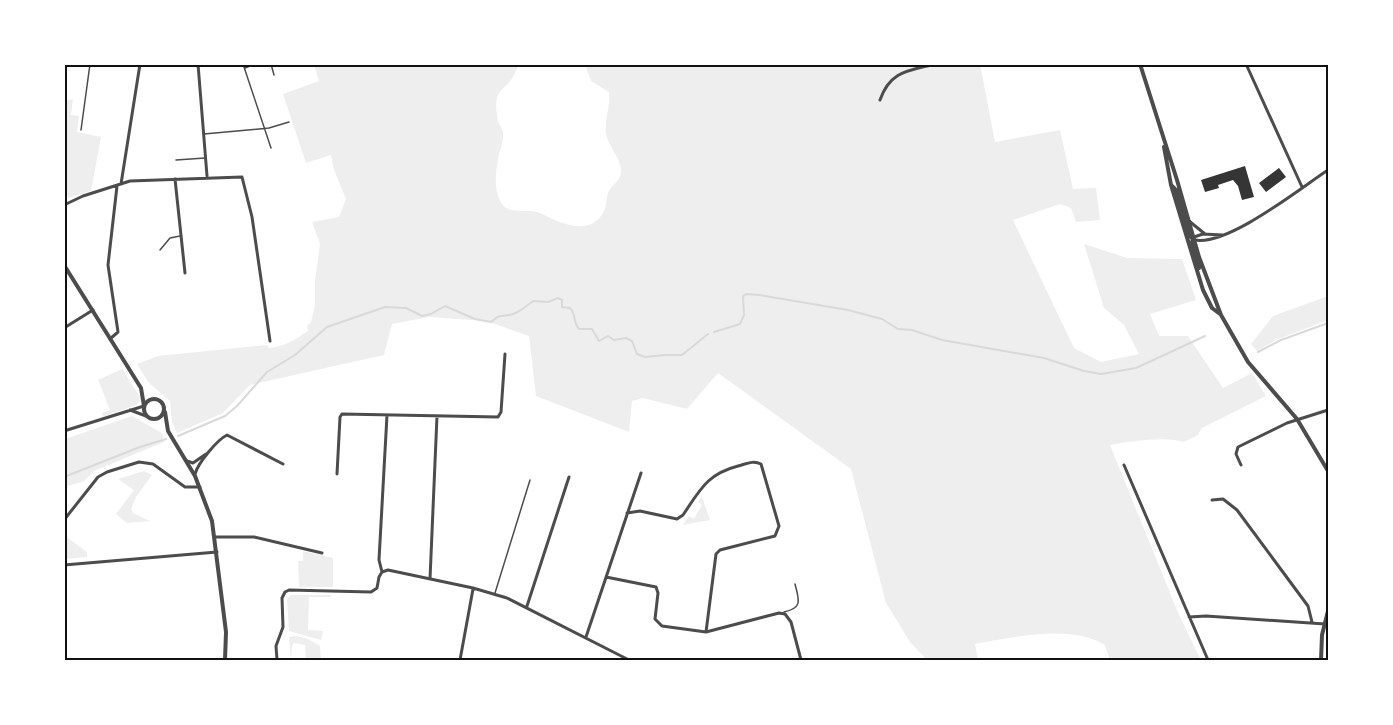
<svg xmlns="http://www.w3.org/2000/svg" width="1393" height="725" viewBox="0 0 1393 725" font-family="Barlow,sans-serif">
<style>
.green{fill:#eee}
.lines{fill:none;stroke-linecap:round;stroke-linejoin:round}
.stream{stroke:#d9d9d9;stroke-width:2}
.building{fill:#353535}
.service{stroke:#4c4c4c;stroke-width:1.5}
.minor{stroke:#4c4c4c;stroke-width:3}
.tertiary{stroke:#4c4c4c;stroke-width:4}
.neatline{fill:none;stroke:#111;stroke-width:2}
</style>
<rect width="100%" height="100%" fill="#fff"/>
<path class="green" d="M980,64l15,78 65,-12 13,59 23,-1 4,32 -24,2 -5,-14 -11,-4 -47,16 61,128 27,14 38,-8 -15,-29 -20,-17 -20,-64 43,14 55,1 14,41 -46,14 9,22h29l35,52 29,-15 14,23 -64,32 -4,7 -14,7c-18,-6 -54,-1 -74,3l69,170 22,45h-91l-5,-15c-36,-21 -90,-8 -130,-1l3,16h-51l-17,-18 -24,-39 -35,-134 -133,-96 -31,36 -44,-11 -11,3 -3,31 -93,-36 -7,-60 -43,-15 -57,-4 -37,7 -8,31 -134,30 -27,28 -46,20 -5,-11 -2,-21 -22,-19 -11,-18 21,-8 109,-11 2,3c15,-1 27,-9 39,-17l-1,-5 4,-4 4,-17v-24l5,-37 -8,-22 27,-5 7,-18 -12,-29 -3,-15 -25,8 -23,-69 36,-13 -5,-16h205c-3,5 -5,11 -8,15 -5,7 -12,10 -14,18 -2,7 0,16 1,23 1,4 5,8 5,12 1,9 -4,18 -5,27 -3,13 -4,33 4,44 8,11 27,4 38,9 20,10 50,25 64,-2 3,-6 2,-12 4,-18 3,-9 13,-10 13,-23 -1,-14 -13,-23 -15,-37 -2,-14 5,-27 3,-41l-18,-11 -6,-16z
M73,99l-2,16 8,1 -2,16 24,5 -10,54 -23,7 -4,-12v-85z
M1328,296v24l-52,20 -19,11 -6,-7 22,-28z
M122,369l18,28v4l-4,4 -33,12 -1,-4 8,-3 -12,-30z
M132,416l30,17 2,9 -70,29 -10,10 -19,6v-48z
M144,471l8,4 -16,22 -5,12 2,4 17,8 -23,2 -11,-9 18,-24 -16,-11z
M702,497l8,23 -27,5 6,-9 5,3 8,-14 -4,-3z
M65,536l22,16v5l-22,2z
M303,551l30,7v29h-34l-1,-26h5z
M291,595h40v2h-22l-1,33 15,1 -2,9 -32,-9 -2,-32z
M296,636l12,3 12,7 1,14h-15l-1,-15 -11,-2 -2,3 -1,14 -2,-23z"/>
<g class="lines">
<path class="stream" d="M714,332l26,-8 4,-9 -1,-19 4,-2 12,1 89,15 34,9 16,10 14,1 30,10 102,18 40,13 17,3 35,-6 69,-32
M1258,352l23,-12 47,-17
M178,436l47,-20 12,-10 30,-34 28,-17 32,-28 58,-20 21,1 16,8 9,-2 14,-8 30,13 16,3c12,-10 10,-4 22,-8 8,-3 13,-8 20,-13l15,1 10,-4 4,2v7l8,1c6,5 3,15 9,21h13l7,12 9,-5 6,4 12,-2 6,3 5,13 8,3 20,-2h17l26,-21
M64,477l76,-30 26,-8"/>
</g>
<path class="building" d="M1245,166l9,31 -12,3 -4,-14 -5,-6 -15,5 1,3 -14,4 -4,-12z
M1279,168l7,9 -20,15 -7,-9z"/>
<g class="lines">
<path class="service" d="M243,64l28,84
M271,64l3,11
M245,68l10,-4
M81,130l9,-66
M204,134l65,-6 20,-6
M176,160l29,-2
M160,250l10,-12 10,-2
M495,593l35,-113
M784,612c19,-4 15,-12 11,-28"/>
<path class="minor" d="M198,64l9,112
M1246,64l56,123
M880,100c10,-29 28,-29 55,-36
M175,179l10,94
M121,184l19,-120
M64,205l19,-9 47,-15 112,-4 10,40 18,124
M1189,221l16,13
M1194,237l9,-3 19,1
M1195,240c33,6 104,-51 133,-70
M64,328l29,-18
M110,339l8,-7 -10,-67 9,-79
M130,410l16,6
M64,431l80,-25
M187,461l6,2 13,-9
M1124,465l84,195
M1241,465l-5,-11 2,-7 49,-24 41,-13
M195,474c3,-11 22,-34 32,-39l56,29
M337,474l3,-57 2,-3 156,3 3,-5 4,-58
M1212,500l11,-1 14,11 71,96 4,16
M627,513l13,-2 37,8 6,-4c17,-25 24,-41 55,-49 8,-2 15,-6 23,-2l18,62 -4,10 -55,14 -4,4 -10,78
M64,520l34,-43 9,-5 32,-10 14,2 32,23h15
M215,537h39l68,16
M64,565l153,-13
M382,572l6,-2 85,18 34,10 122,62
M382,572l-3,-12 8,-145
M606,577l50,10 2,6 -3,26 7,7 44,6 73,-19 6,1 6,8 10,38
M430,579l7,-163
M527,606l42,-129
M1189,617l17,-1 119,8
M586,637l55,-164
M277,660l-1,-14 7,-19 -1,-29 3,-6 4,-2 82,2 6,-4 2,-11 3,-5
M460,660l13,-71"/>
<path class="tertiary" d="M1140,64l37,116 22,77 22,58 27,47 49,57 31,52
M1164,147l7,38 32,105 9,18 8,6
M1171,185l6,6 13,45 4,4
M1193,238l-1,5 7,25
M64,265l77,123 3,18
M144 409a10 10 0 1 1 20 0a10 10 0 1 1-20 0Z
M165,412l3,19 27,45 17,45 14,111 -1,28
M1321,660l1,-25 6,-24"/>
</g>
<rect width="1393" height="725" fill="none" stroke="#ffffff" stroke-width="132"/>
<rect x="66" y="66" width="1261" height="593" class="neatline"/>
</svg>
